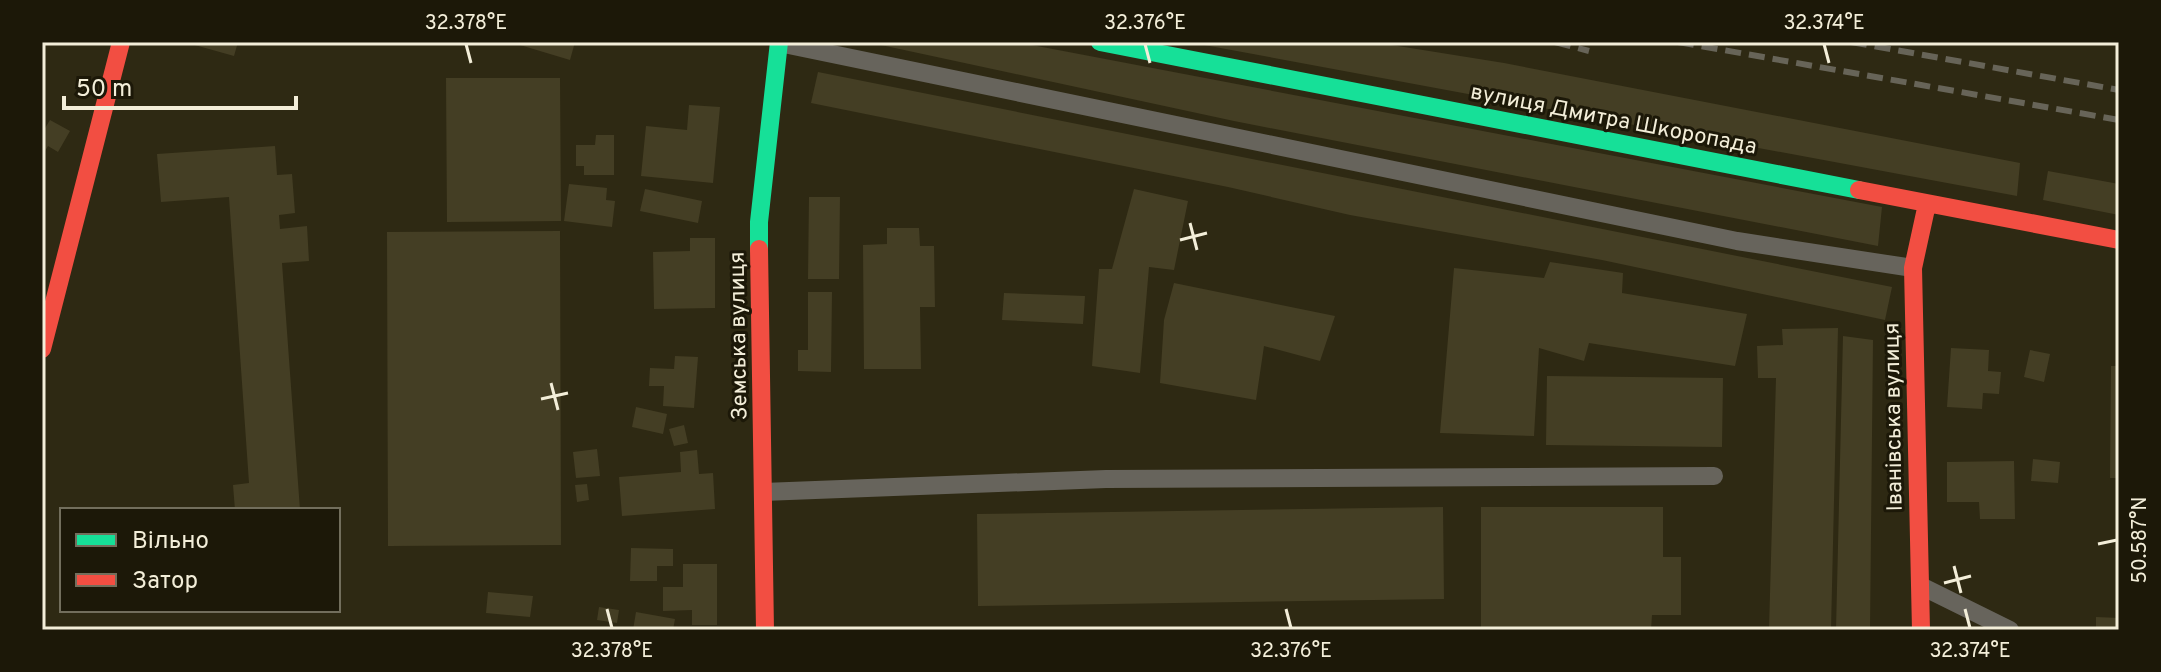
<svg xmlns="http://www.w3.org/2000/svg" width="2161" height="672" viewBox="0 0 2161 672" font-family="Overpass,sans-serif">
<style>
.building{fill:#443e24}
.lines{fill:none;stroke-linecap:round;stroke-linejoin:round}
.lane{stroke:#67645c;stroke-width:18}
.fast{stroke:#16e098;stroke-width:18}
.jam{stroke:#f24e42;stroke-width:18}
.rail{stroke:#676458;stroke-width:6;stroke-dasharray:16 8;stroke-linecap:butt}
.ticks{fill:none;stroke:#f3eed9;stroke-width:3}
.labels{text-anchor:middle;stroke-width:6;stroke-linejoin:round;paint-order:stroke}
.street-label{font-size:22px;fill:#f3eed9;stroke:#1c1808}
.neatline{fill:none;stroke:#f3eed9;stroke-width:3}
.ticks-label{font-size:20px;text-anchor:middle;fill:#f3eed9}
</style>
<rect width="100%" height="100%" fill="#2e2913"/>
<path class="building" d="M184,42h54l-4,14z
M510,42h65l-5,18z
M867,42h149l866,165 -4,39 -644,-125z
M1188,42h185l131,21 516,100 -3,33z
M818,72l1074,215 -7,33 -283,-60 -252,-45 -122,-28 -417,-84z
M446,78h114l1,143 -114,1z
M689,105l31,2 -7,76 -72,-7 5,-50 41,4z
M50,120l20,11 -12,21 -10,-6 -6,10v-23z
M596,135h18v40h-30v-9h-8v-21h19z
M275,146l2,29 15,-1 3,39 -16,2 1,14 27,-3 2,35 -27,2 18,247h-65l-2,-25 16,-2 -20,-286 -68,5 -4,-48z
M2048,171l71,13v31l-76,-15z
M569,184l38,4 -1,12 9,1 -3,26 -48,-6z
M645,189l57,12 -4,22 -58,-12z
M1134,189l54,12 -14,69 -25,-3 -9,106 -48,-7 7,-97h13z
M809,197h31l-1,82h-31z
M887,228h32l1,18h14l1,61h-15l1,62h-57l-1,-124 24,-1z
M560,231l1,314 -173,1 -1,-314z
M690,238h25v70l-61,1 -1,-57 37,-1z
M1550,262l73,11 -1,20 125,21 -12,52 -146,-23 -5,18 -45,-13 -5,88 -94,-3 14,-165 90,10z
M1174,283l161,33 -15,45 -56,-15 -8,54 -96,-17 4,-63z
M808,292h24l-1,80 -33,-1v-21h10z
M1004,293l81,3 -2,28 -81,-4z
M1838,328l-7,302h-62l7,-252h-18l-1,-32 26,-1 -1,-16z
M1843,336l30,4 -3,290h-34z
M1951,348l38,2 -1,21 13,1 -2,22 -16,-1 -1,16 -35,-2z
M2030,350l20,4 -6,28 -20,-5z
M675,356l23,1 -4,51 -31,-2 1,-20h-15l1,-18 24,1z
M2111,366h8v112h-9z
M1547,376l176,2 -1,69 -176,-2z
M636,407l31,7 -4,20 -31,-7z
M684,425l4,18 -14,3 -5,-17z
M597,449l3,27 -24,2 -3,-26z
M697,450l2,24 14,-1 2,36 -93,7 -3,-39 62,-5 -1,-20z
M2033,459l27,3 -2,21 -27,-2z
M2014,461l1,58h-35l-1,-17h-32v-40z
M587,484l2,16 -12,2 -2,-17z
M1443,507l1,92 -466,7 -1,-92z
M1481,507h182v50h18v58h-29l-1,15h-170z
M631,548l42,1v17h-16v15h-27z
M683,564h34v61h-25v-15l-29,1v-24h20z
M488,592l45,4 -3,21 -44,-4z
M599,607l20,3 -2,13 -20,-3z
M636,612l39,7 -2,11h-40z
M2096,617l23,1v12h-23z"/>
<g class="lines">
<path class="lane" d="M779,43l958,198 176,27
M763,492l343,-13 608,-3
M1923,587l87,43"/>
<path class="fast" d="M1100,42l759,148
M759,249v-27l20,-180"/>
<path class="jam" d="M1859,190l260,50
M759,249l6,381
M42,349l79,-307
M1921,630l-8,-362 14,-64"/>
<path class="rail" d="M1555,42l34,9
M1678,42l441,78
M1851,42l268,48"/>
</g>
<path class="ticks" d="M466,44l5,19M1145,44l5,19M1824,44l5,19M1190,223l7,27M1180,240l27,-7M551,383l7,27M541,399l27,-6M2098,544l19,-4M1954,566l7,27M1944,583l27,-7M607,609l5,19M1286,609l5,19M1965,609l5,19"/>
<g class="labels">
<g class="street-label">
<text transform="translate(1614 118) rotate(11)" y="8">вулиця Дмитра Шкоропада</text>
<text transform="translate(737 336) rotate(-91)" y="8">Земська вулиця</text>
<text transform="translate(1892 417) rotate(-91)" y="8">Іванівська вулиця</text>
</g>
</g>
<rect width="2161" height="672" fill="none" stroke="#1c1808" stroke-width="88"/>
<rect x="60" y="508" width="280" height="104" fill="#1c1808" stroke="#726e5c" stroke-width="2"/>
<rect x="76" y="534" width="40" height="12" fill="#16e098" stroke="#726e5c" stroke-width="2"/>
<text x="132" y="548" font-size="24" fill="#f3eed9">Вільно</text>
<rect x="76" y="574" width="40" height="12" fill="#f24e42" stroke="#726e5c" stroke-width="2"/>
<text x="132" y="588" font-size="24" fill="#f3eed9">Затор</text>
<path d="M64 96v12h232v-12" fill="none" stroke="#f3eed9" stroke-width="4"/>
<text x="76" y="96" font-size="24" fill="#f3eed9" stroke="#1c1808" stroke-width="6" paint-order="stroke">50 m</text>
<rect x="44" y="44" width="2073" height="584" class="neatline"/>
<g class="ticks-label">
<text x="466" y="29">32.378°E</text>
<text x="1145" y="29">32.376°E</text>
<text x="1824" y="29">32.374°E</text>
<text transform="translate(2139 540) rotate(-90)" y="7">50.587°N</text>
<text x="612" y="657">32.378°E</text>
<text x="1291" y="657">32.376°E</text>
<text x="1970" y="657">32.374°E</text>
</g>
</svg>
